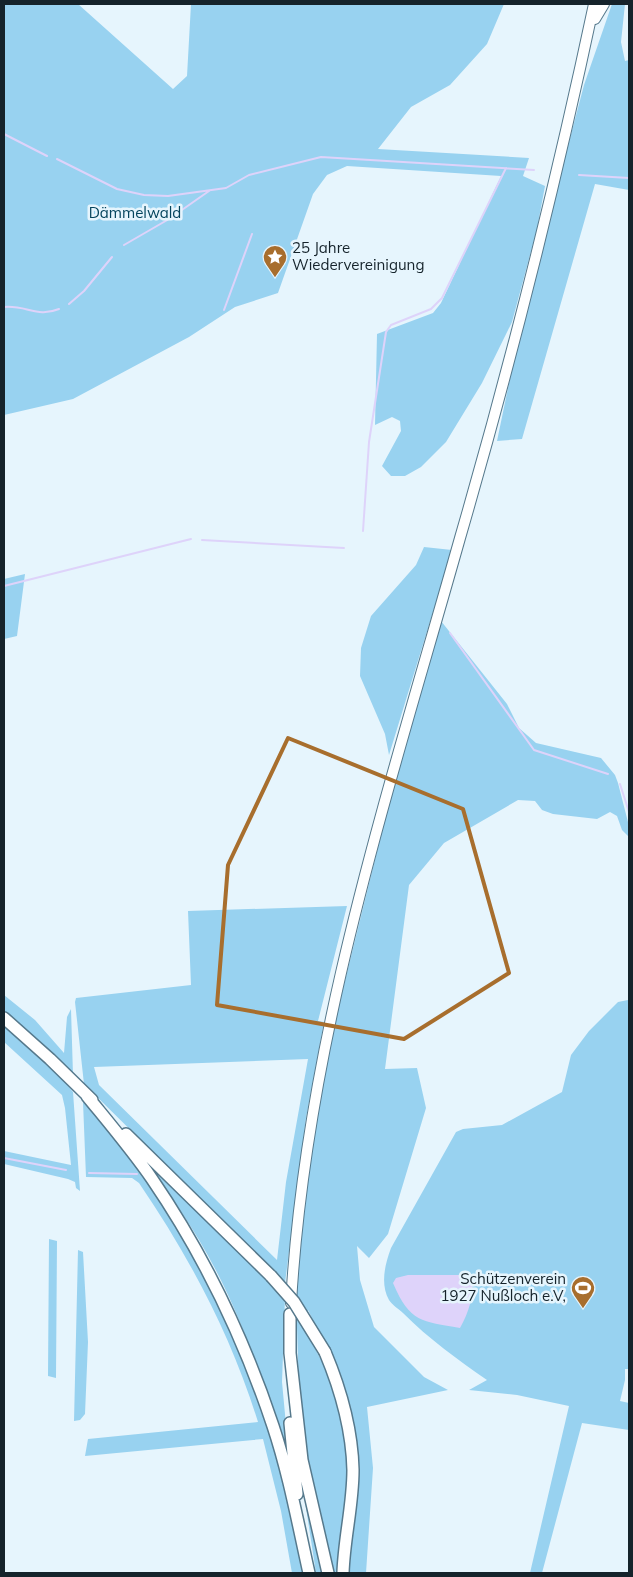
<svg xmlns="http://www.w3.org/2000/svg" width="633" height="1577" viewBox="0 0 633 1577" font-family="Mulish,sans-serif">
<style>
.green{fill:#98d2f0;fill-rule:evenodd}
.water{fill:#ded3fa}
.lines{fill:none;stroke-linecap:round;stroke-linejoin:round}
.stream{stroke:#ded3fa;stroke-width:2}
.major-casing{stroke:#56798c;stroke-width:12}
.highway-casing{stroke:#56798c;stroke-width:14}
.major{stroke:#fff;stroke-width:10}
.highway{stroke:#fff;stroke-width:11}
.highway-bridge-casing{stroke:#56798c;stroke-width:14;stroke-linecap:butt}
.highway-bridge{stroke:#fff;stroke-width:11}
.marked{fill:none;stroke:#a86e2d;stroke-width:4;stroke-linejoin:round}
.labels{text-anchor:middle;stroke-width:5;stroke-linejoin:round;paint-order:stroke}
.park-label{font-size:15px;fill:#04445d;stroke:#e6f5fd}
.poi-label{font-size:15px;fill:#15232b;stroke:#e6f5fd;text-anchor:start}
</style>
<rect width="100%" height="100%" fill="#e6f5fd"/>
<path class="green" d="M4,4h74l95,85 14,-13 4,-72h313l-17,40 -37,41 -39,22 -33,42 151,9 -6,18 22,10 -8,43 -25,93 -30,61 -36,59 -25,25 -16,9h-14l-9,-10 19,-35 -1,-10 -8,-4 -17,8 2,-91 56,-21 8,-10 60,-127 -154,-10 -20,9 -14,19 -35,99 -43,14 -46,30 -116,62 -69,16z
M612,4h13l-4,38 4,19 4,-1v130l-34,-6 -73,255 -25,2 25,-120 62,-236z
M424,547l28,3 -63,205 -4,-21 -25,-58 1,-28 10,-32 45,-51z
M25,574l-8,62 -13,3v-60z
M441,621l66,83 12,24 17,15 65,15 14,17 3,8 11,43v11l-7,-7 -5,-14 -7,-4 -13,7 -44,-5 -11,-4 -7,-9 -17,-1 -74,43 -35,42 -24,184 32,-1 9,40 -38,126 -19,24 -12,-12 3,34 14,47 50,50 24,13 -81,17 6,61 -7,105h-19l7,-141 -5,-31 -11,-29 -30,-62 -2,22 31,57 12,78 -11,106h-6l-20,-81 -13,-99 -3,-99 10,-111 19,-116 14,-62 48,-194z
M347,906l-29,115 6,1 -18,96 -21,165 -201,-199 -9,-82 1,-4 115,-13 -3,-74zM308,1059l-22,123 -9,78 -178,-175 -5,-18z
M4,995l31,25 29,33 3,-36 4,-8 2,66 -69,-64z
M629,996v373h-4v11l-5,21 9,2v27l-47,-7 -40,150h-12l39,-167 -52,-11 -48,-5 18,-10c-29,-20 -58,-41 -84,-67 -4,-4 -11,-8 -14,-13 -9,-16 -4,-36 2,-52l65,-116 7,-3 39,-4 60,-33 9,-37 18,-24 29,-29 10,-2z
M4,1022l53,50 16,20 7,99 -4,-3 -1,-6 -7,-3 -64,-15v-13l67,14 -6,-57 -3,-13 -58,-53z
M83,1102l19,18 36,45 61,96 53,117 28,88 23,107h-11l-11,-62 -18,-72 -178,17 3,-17 170,-17c-27,-87 -68,-164 -119,-239l-7,-5 -46,-1z
M132,1143l153,155 -3,84 7,75c-26,-74 -49,-149 -90,-217 -20,-34 -44,-65 -67,-97z
M49,1239l8,2 -1,137 -8,-2z
M78,1250l5,2 5,90 -3,72 -5,6 -6,1z
M303,1488l21,85h-8z"/>
<path class="water" d="M408,1275h51l13,2c2,19 -3,35 -12,51 -38,-7 -50,-5 -67,-45l3,-5z"/>
<g class="lines">
<path class="stream" d="M4,134l43,22
M57,159l60,30 27,6 24,1 58,-8 23,-13 72,-18 213,13
M579,175l50,3
M124,245l45,-26 40,-28
M69,304l15,-13 28,-34
M4,307c23,-2 33,11 55,2
M224,310l28,-76
M363,531l6,-89 17,-110 5,-7 40,-16 11,-11 64,-130
M202,540l142,8
M4,586l187,-47
M450,633l84,117 74,24
M620,784l9,28
M4,1158l62,12
M89,1173l48,1"/>
<g class="major-casing">
<path id="major" d="M595,19l9,-15
M291,1303c15,-263 98,-513 169,-765 51,-176 96,-355 134,-534"/>
</g>
<g class="highway-casing">
<path id="highway" d="M4,1018l46,41 42,41
M87,1096c22,27 45,54 65,83 52,76 92,160 121,247 16,48 25,98 36,147
M126,1134l145,142
M290,1314v39l12,107 26,113
M325,1352c16,38 27,76 28,118 0,35 -9,69 -10,103
M290,1423l7,71"/>
</g>
<use href="#major" class="major"/>
<use href="#highway" class="highway"/>
<g class="highway-bridge-casing">
<path id="highway-bridge" d="M271,1276l23,26 31,50"/>
</g>
<use href="#highway-bridge" class="highway-bridge"/>
</g>
<path class="marked" d="M288,738l175,71 46,164 -105,66 -187,-34 11,-140z"/>
<defs>
<g id="sight-pin" transform="scale(1.25)"><path d="M0 17L-7.5 6A9.5 9.5 0 1 1 7.5 6Z" fill="#a86e2d" stroke="#e6f5fd"/><path d="M0-6L1.8-2.2L6-1.7L2.9 1.2L3.7 5.4L0 3.3L-3.7 5.4L-2.9 1.2L-6-1.7L-1.8-2.2Z" fill="#fff"/></g>
<g id="stadium-pin" transform="scale(1.25)"><path d="M0 17L-7.5 6A9.5 9.5 0 1 1 7.5 6Z" fill="#a86e2d" stroke="#e6f5fd"/><path d="M0-5a6.5 5 0 1 0 0 10a6.5 5 0 1 0 0-10ZM-3.5-1.8h7v3.6h-7Z" fill="#fff"/></g>
</defs>
<g fill-rule="evenodd">
<use href="#sight-pin" x="275" y="257"/>
<use href="#stadium-pin" x="583" y="1288"/>
</g>
<g class="labels">
<g class="park-label">
<text x="135" y="218">Dämmelwald</text>
</g>
<g class="poi-label">
<text x="292" y="253">25 Jahre<tspan x="292" dy="17">Wiedervereinigung</tspan></text>
<text x="566" y="1284" text-anchor="end">Schützenverein<tspan x="566" dy="17">1927 Nußloch e.V,</tspan></text>
</g>
</g>
<rect width="633" height="1577" fill="none" stroke="#15232b" stroke-width="10"/>
</svg>
